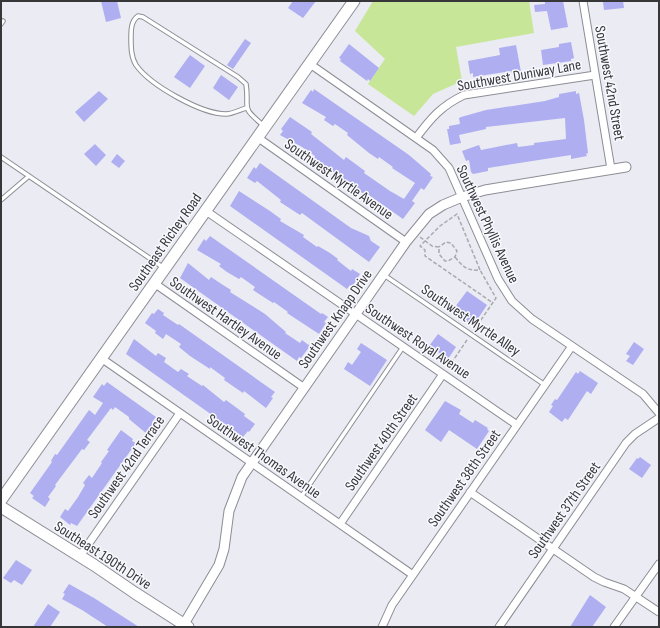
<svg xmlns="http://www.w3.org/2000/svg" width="660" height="628" viewBox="0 0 660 628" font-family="'Sofia Sans Condensed',sans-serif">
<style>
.green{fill:#c7e697}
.building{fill:#aeaef1}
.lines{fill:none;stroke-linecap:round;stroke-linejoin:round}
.service-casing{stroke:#8d8d95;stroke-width:5.5}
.minor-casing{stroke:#8d8d95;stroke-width:9}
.tertiary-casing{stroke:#8d8d95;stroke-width:11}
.secondary-casing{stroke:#8d8d95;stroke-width:13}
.path{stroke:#a9a9af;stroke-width:1.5;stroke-dasharray:4 2;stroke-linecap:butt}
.service{stroke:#fff;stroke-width:3.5}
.minor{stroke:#fff;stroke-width:7}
.tertiary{stroke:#fff;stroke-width:9}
.secondary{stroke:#fff;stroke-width:11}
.labels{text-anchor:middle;stroke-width:3;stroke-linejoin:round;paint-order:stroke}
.street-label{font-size:15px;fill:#37373a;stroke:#f8f8ff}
</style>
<rect width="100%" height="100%" fill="#ebebf3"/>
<path class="green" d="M373,1h156l5,32 -78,14 6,34 -29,13 -19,22 -46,-32 17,-25 -30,-28z"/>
<path class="building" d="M101,1h16l4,17 -15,4z
M293,1h23l-13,17 -15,-10z
M545,1h18l5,26 -17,3 -4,-19 -12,1 -1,-7 11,-1z
M623,1l1,7 -20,2 -1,-8z
M245,39l6,4 -18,26 -6,-4z
M571,42l3,16 -3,1v2l-28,4 -2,-15 18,-3v-3z
M349,44l30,24 -9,13 -2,-2 -1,2 -27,-20 1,-2 -2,-1z
M516,45l5,27 -9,1 -1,-2 -38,6v-4l-3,1 -2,-13 32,-6 -1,-7z
M190,55l15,11 -15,22 -16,-11z
M221,75l17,12 -9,13 -16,-12z
M314,89l95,66 22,19 -1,2 3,1 -9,13 -3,-2 -9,13 3,2 -12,16 -37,-26 -1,2 -51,-37 1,-2 -13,-9 -22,-12 3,-4 -2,-2 9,-12 22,15 -1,2 33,26 2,-3 19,14 -1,2 26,18 14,8 2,-3 9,-13 -23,-15 1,-1 -14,-10 -1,2 -9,-6 -22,-18 1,-2 -13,-9 -2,2 -9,-6 2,-3 -24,-14 9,-13 2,2z
M99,91l9,8 -24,23 -9,-10z
M576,91v3l3,-1 5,27 4,33 -2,1 1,2 -16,3v-4l-83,13v3l-15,3 -2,-2 -2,-12 -3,1 -4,-10 17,-6 2,5 36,-7 1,4 16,-2v-2l32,-4 -1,-21 -79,9v2l-27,6 2,8 -11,2 -3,-16h2v-3l11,-2 -1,-6 2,-1 25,-7 59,-9 14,-4v-3z
M95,144l11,11 -10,11 -12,-12z
M117,154l8,7 -6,7 -8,-6z
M260,163l91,65 18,8 2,5 9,6 -11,15 -67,-49 -2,2 -20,-13 1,-2 -24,-19 -2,2 -8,-5 7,-11 2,2z
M239,191l31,20 11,8 -1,2 24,14 -1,2 14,10 1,-1 12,7 8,6 -1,1 14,11 1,-2 8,5 -8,13 -2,-2 -3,4 -117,-83z
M210,236l111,78 1,-1 6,4 -4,5 2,1 -7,11 -32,-21 1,-1 -14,-10 -1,1 -20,-13 2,-3 -14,-10 -2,2 -12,-7 -8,-6 2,-2 -24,-14 7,-11 2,2z
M188,263l21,17 2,-3 12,8 8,5 -1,2 35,22 21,18 -1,1 15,10 2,-3 8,6 -9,12 -2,-1 -2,4 -117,-83z
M467,291l20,14 -14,21 -21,-15z
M158,309l6,4 -1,2 15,10 1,-1 96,68 -4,5 2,1 -7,10 -22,-17 -1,2 -19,-13 1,-2 -15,-11v2l-20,-13 -11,-9 2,-3 -15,-10 -3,5 -8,-6 1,-2 -11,-8 7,-10 2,1z
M438,334l18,13 -8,12 -19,-13z
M134,339l22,17 2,-3 8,5 -2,4 14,10 3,-3 8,5 -2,2 15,10 1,-1 21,17 2,-2 19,14 -1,2 11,8 -6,8 -1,-1 -5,6 -117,-83z
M634,342l10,7 -11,16 -7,-4 4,-5 -4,-2z
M361,343l26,17 -17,26 -26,-17 4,-7 4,3 9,-13 -4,-3z
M580,371l18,12 -7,11 -4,-3 -19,29 -3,-2 -3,4 -13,-10 4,-6 -2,-1 4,-6 2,1 19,-28 2,2z
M107,382l49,35 -4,5 2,1 -7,11 -18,-15v-2l-14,-10 -2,3 -2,-2 -24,32 3,2 -6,8 -2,-1 -27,36 1,1 -8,11 2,2 -5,8 -13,-9 2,-2 -4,-3 22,-31 -1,-1 4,-7 2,1 32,-45 6,5 8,-12 -10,-6 9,-13 2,2z
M445,401l16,9 -2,4 14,9 2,-3 13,8 -1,1 2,2 -12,18 -28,-19 -8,12 -16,-12z
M121,430l12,9 -1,2 4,2 -59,83 -6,-3 -1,2 -10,-8 5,-8 3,2 10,-14 7,-12 -2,-2 6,-8 3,3 10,-15 -1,-1 8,-11 -2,-1z
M640,457l11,8 -9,13 -13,-9 8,-11 1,1z
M16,560l16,10 -10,15 -8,-5 -3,3 -8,-5z
M69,584l25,14 45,29h-31l-26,-17 -20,-11 3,-5 -2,-1z
M590,595l16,12 -14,20h-22z
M48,604l12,8 -10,15h-17z"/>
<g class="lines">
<g class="service-casing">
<path id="service" d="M1,24l2,-3
M246,108c-6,2 -14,6 -20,6 -25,0 -76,-29 -90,-49 -5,-8 -5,-18 -5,-27 0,-8 0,-17 7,-22l5,1 95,60 8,7c4,27 -7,21 18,42
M1,157l163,111
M1,200l28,-24
M384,275l161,110
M301,497l102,-150"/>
</g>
<g class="minor-casing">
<path id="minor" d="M583,1l28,168
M310,64l123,86 16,18 49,111 14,22 20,18 111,75 16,19
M257,137l149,105
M416,138c15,-20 25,-32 48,-43l131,-20
M206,211l311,214
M154,283l149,104
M101,358l312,217
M470,492l124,85 10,5 20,7 35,23
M340,524l103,-150
M80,556l100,-143
M382,627l10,-22 180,-259
M499,627l127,-184 9,-9 24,-16
M614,627l45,-63"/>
</g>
<g class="tertiary-casing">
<path id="tertiary" d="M184,624l35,-59 5,-16 5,-38 13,-34 164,-235 23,-28 14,-9 19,-8 23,-7 141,-23"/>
</g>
<g class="secondary-casing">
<path id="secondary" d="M1,500l353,-499
M1,507l93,58 41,28 53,34"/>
</g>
<path class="path" d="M420,237l12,9 7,1v7l6,7h3l7,-4 2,-6 -6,-8 -5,-1 -7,5
M455,257c8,10 12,14 25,13l-23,-56 -17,12 -20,20 5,4v6l68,47
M474,330l22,-32 -16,-28
M448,368l19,-28"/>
<use href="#service" class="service"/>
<use href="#minor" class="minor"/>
<use href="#tertiary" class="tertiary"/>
<use href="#secondary" class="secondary"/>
</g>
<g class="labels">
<g class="street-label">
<text transform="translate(519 75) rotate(-10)" y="5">Southwest Duniway Lane</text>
<text transform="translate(610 83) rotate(80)" y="5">Southwest 42nd Street</text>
<text transform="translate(339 179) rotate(35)" y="5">Southwest Myrtle Avenue</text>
<text transform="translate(488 224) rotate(65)" y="5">Southwest Phyllis Avenue</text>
<text transform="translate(165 242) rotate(-55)" y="5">Southeast Richey Road</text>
<text transform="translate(226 318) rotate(35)" y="5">Southwest Hartley Avenue</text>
<text transform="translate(335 319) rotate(-55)" y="5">Southwest Knapp Drive</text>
<text transform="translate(471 320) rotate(34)" y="5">Southwest Myrtle Alley</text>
<text transform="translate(418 341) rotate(34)" y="5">Southwest Royal Avenue</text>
<text transform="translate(381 442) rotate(-55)" y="5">Southwest 40th Street</text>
<text transform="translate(264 456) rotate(35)" y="5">Southwest Thomas Avenue</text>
<text transform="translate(126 467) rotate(-55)" y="5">Southwest 42nd Terrace</text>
<text transform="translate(464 478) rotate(-55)" y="5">Southwest 38th Street</text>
<text transform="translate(564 510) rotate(-55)" y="5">Southwest 37th Street</text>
<text transform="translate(103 555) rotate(33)" y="5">Southeast 190th Drive</text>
</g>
</g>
<rect width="660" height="628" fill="none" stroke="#37373a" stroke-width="4"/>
</svg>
